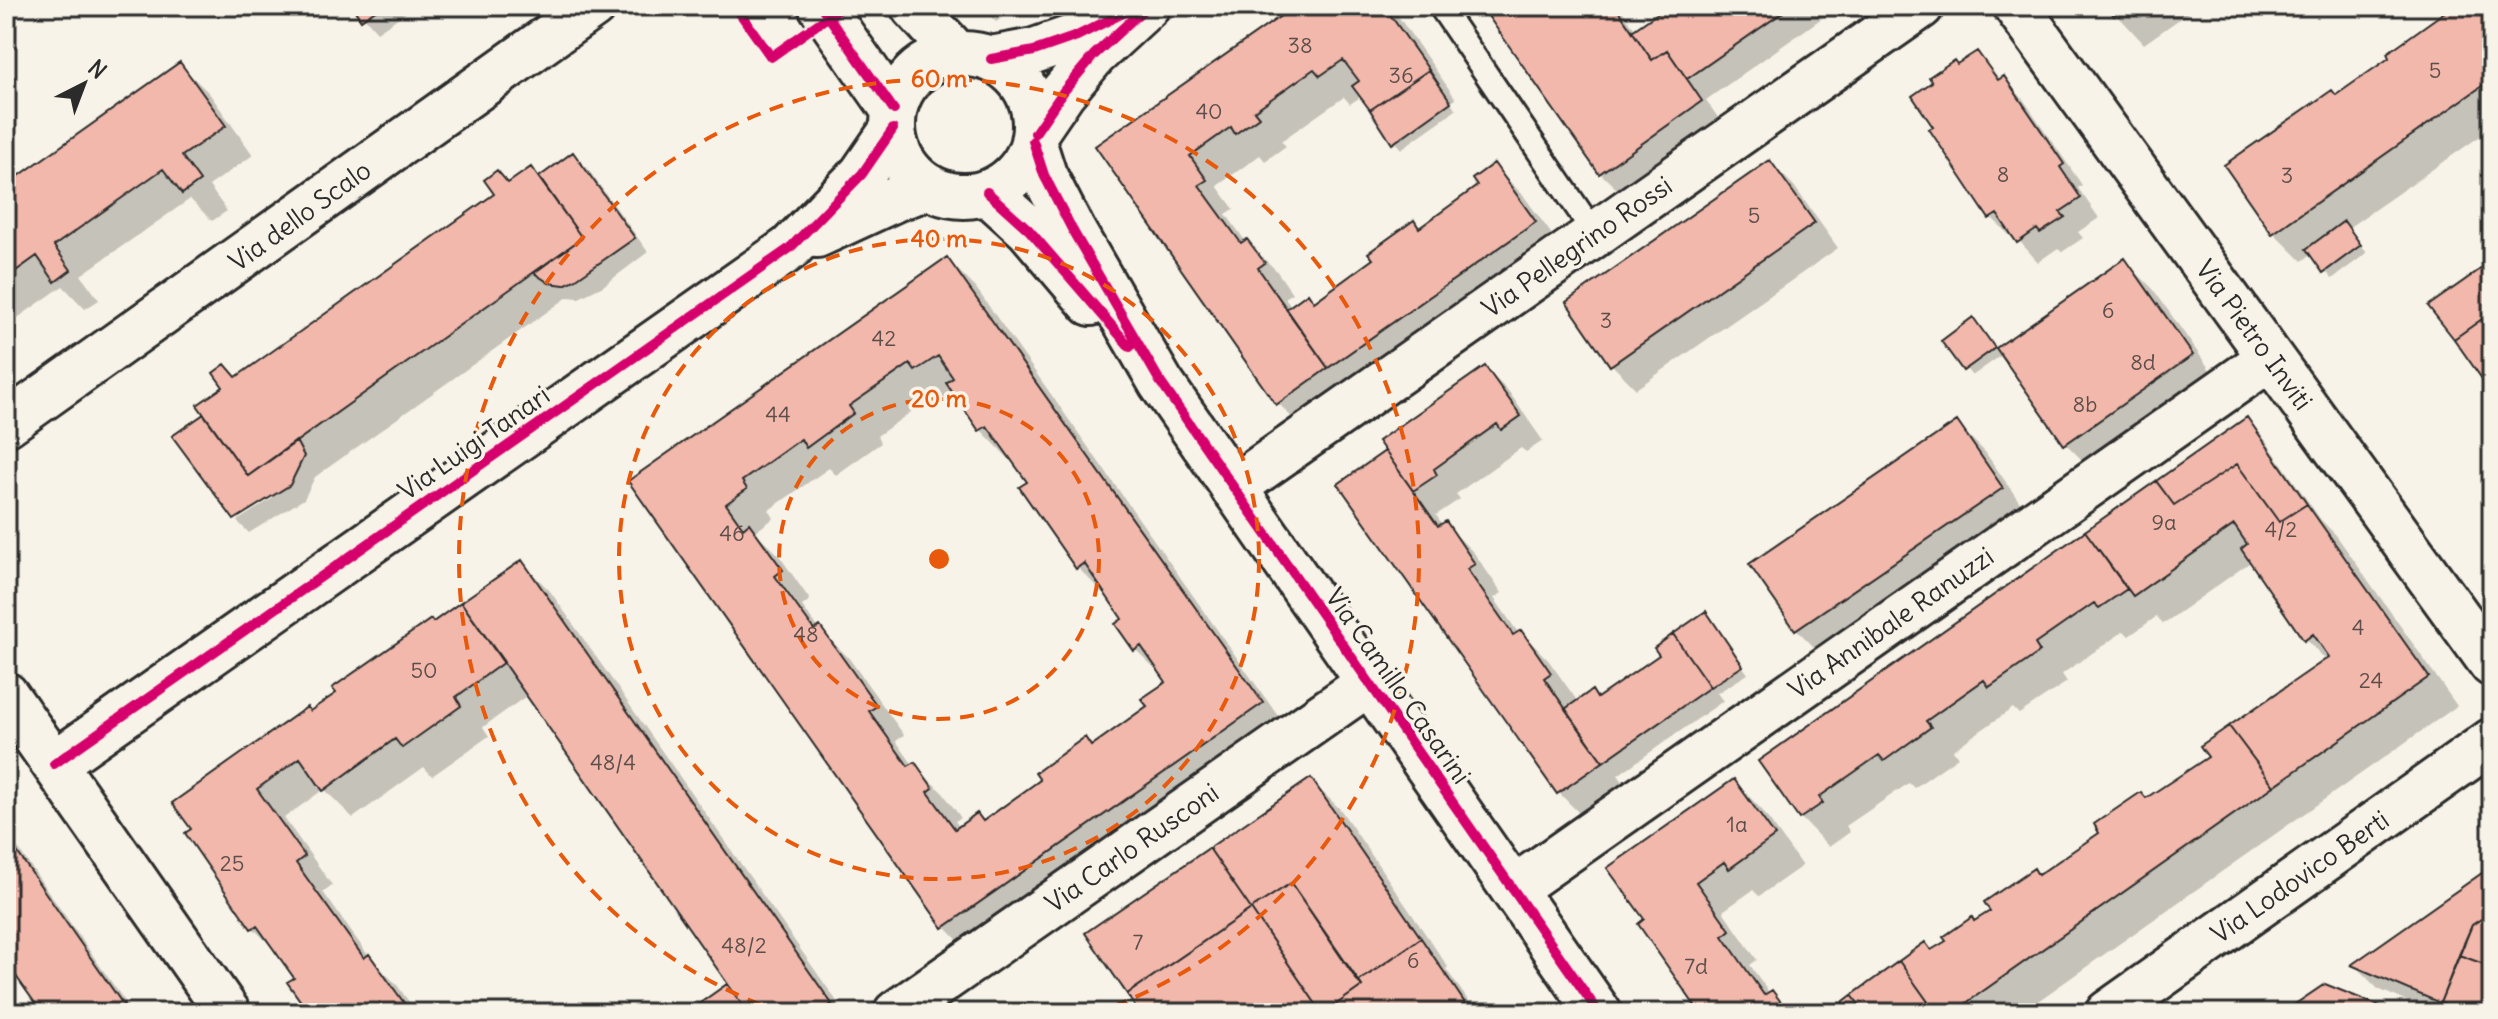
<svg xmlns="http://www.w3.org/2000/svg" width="2498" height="1019" viewBox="0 0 2498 1019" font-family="Delius,sans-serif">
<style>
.shadow{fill:#0003;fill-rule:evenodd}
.building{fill:#f2b8ab;stroke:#2b2b2b;stroke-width:2;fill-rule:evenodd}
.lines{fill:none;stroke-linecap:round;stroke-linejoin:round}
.service-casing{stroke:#2b2b2b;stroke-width:28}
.minor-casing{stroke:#2b2b2b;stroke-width:50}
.tertiary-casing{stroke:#2b2b2b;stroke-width:50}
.service{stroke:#f7f3e8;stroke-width:22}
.minor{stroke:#f7f3e8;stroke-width:44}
.tertiary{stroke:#f7f3e8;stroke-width:44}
.cycleway-casing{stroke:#f7f3e8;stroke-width:15}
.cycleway{stroke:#d6006c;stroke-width:10}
.ring{fill:none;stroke:#e8590c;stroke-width:4;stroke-dasharray:14 10}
.labels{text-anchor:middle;stroke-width:7;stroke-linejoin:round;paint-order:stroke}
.number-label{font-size:22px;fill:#5d4e4b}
.street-label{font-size:26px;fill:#2b2b2b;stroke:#f7f3e8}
.centre{fill:#e8590c;stroke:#f7f3e8;stroke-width:4}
.ring-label{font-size:24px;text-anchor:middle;font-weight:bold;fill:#e8590c;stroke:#f7f3e8;stroke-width:7;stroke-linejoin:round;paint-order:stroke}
</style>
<rect width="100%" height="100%" fill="#f7f3e8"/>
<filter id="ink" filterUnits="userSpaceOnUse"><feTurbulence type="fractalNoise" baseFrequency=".0125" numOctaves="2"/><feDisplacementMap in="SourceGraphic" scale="16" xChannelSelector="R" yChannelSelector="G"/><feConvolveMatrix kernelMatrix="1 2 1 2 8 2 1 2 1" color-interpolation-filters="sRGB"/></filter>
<g filter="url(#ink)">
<path class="shadow" d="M354,6h59l1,1 -37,25z
M981,6h37l-22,16z
M1298,6h93l65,93 -5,3 5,8 -55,39 -39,-53 -12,8 -6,-7 -63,44 5,5 -21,15 -5,-6 -43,31 17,23 -8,5 20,28 30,28 16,23 -7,5 7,9 16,-12 8,8 164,-116 14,-21 29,29 41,56 -258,181 -28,-29 -180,-257z
M1483,6h136l17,25 36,-25h167l-133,94 15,22 -101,70 -20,-19z
M2109,6h89l-54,38z
M2468,6h24v122l-144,100 19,25 -35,26 -20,-25 -10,7 -29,-29 64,-135z
M1977,53l24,27 3,-1 19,20 59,86 -4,3 21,30 -21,14 5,6 -21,14 -4,-4 -20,14 -24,-27 -3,2 -20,-20 -56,-90 23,-61z
M180,65l29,28 44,62 -44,31 18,25 -15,10 -22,-22 -109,76 18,25 -14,9 -22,-23 -57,40v-139z
M573,154l14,14 61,84 -45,34 -24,12 -11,-1 -253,180 -11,22 -55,34 -12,-12 36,-23 -67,-84 31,-35 273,-194 21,-16 9,9z
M1770,162l24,24 44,62 -202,141 -24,-24 -43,-62z
M947,259l29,29 314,445 -317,223 -28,-29 -314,-445zM939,392l6,7 9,-7 27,38 28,29 2,-2 18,26 49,85 28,28 2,-1 17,24 11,31 33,32 -20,25 -57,40 -7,-7 -42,40 -59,42 -24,6 -5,-7 6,-3 -18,-25 -30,-28 -17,-24 8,-6 -56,-78 -29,-28 -17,-23 8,-6 -32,-46 -23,-22 19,-14 -5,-8 60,-42 7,7 45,-32 -4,-7z
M2125,261l28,28 67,95 -126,88 -29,-29 -62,-89 -31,22 -28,-35 36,-14 16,23z
M1485,368l24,24 34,49 -17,11 -5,-4 -65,46 4,5 -24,16 7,10 2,-1 29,29 28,40 -8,5 25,36 2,-2 28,29 29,41 20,-2 63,-45 45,-41 42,60 -31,19 6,8 -105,74 12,16 -43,30 -28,-28 -171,-341z
M2247,420l14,14 60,86 15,15 121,171 -436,307h-190l101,-61 215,-152 64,-42 116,-97 -21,-22 -54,-78 -89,63 -7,-7 -27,19 -5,-5 -62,43 5,8 -48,32 -6,-6 -60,42 5,7 -44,31 -5,-5 -63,43 4,6 -21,15 -28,-29 -40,-56z
M1957,424l28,28 45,65 -205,141 -29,-29 -44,-65z
M521,562l29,29 295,422h-156l41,-29 -201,-290 -46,33 6,9 -57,40 -8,-9 -71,51 -29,-29 -40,29 48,67 -9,7 47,66 27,27 20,28h-105l-16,-34 -16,-24 -27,-27 -66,-94 123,-121z
M1311,781l29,28 108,158 -2,2 31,44h-335z
M1734,781l28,29 40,56 -43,30 -6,-6 -30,21 34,49 -7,5 20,29 2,-1 20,20h-89l-56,-94z
M6,831l127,182h-88l-39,-54z
M2492,868v145h-58l-56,-24 -24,-24z"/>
<path class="building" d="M352,6h29l-20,14z
M1295,6h89l45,64 -59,40 -18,-24 7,-5 -16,-21 -23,16 -6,-7 -60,42 5,6 -24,17 -4,-7 -41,29 17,24 -8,5 42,58 6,-4 18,24 -7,5 70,100 -52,37 -181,-259z
M1481,6h134l37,54 15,-10 35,51 -103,73z
M1668,6h124l-105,73 -20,-29 -15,10 -20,-29z
M2107,6h22l-15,10z
M2453,6l5,5 7,-5h27v73l-220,155 -48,-69 108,-75 4,5 53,-37 -2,-5z
M1977,51l21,29 6,-4 60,88 -4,3 21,31 -21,14 5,5 -25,16 -3,-4 -20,14 -20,-29 -8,5 -60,-90 4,-2 -21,-31 20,-14 -3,-5 25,-17 3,4z
M180,62l46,64 -44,30 18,25 -18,13 -19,-25 -109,77 17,24 -16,12 -18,-26 -31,22v-93z
M1429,70l22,32 -59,42 -22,-34z
M573,152l62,86 -60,42 -11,5 -15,-2 -15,-10 48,-35 -43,-61z
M1770,160l45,63 -205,143 -44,-64z
M1494,163l42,59 -208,146 -42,-59 22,-16 6,9 59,-43 -5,-6 46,-33 5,8 58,-42 -5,-7z
M531,167l51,71 -334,238 -51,-71 26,-18 -10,-14 12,-9 11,13 258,-183 -10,-14 13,-10 11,13z
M2344,221l17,24 -38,28 -17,-24z
M947,257l316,446 -320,225 -315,-447zM938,356l15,22 -7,5 33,48 8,-5 40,56 -8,5 57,82 8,-6 38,56 -7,5 19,27 7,-5 25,36 -25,17 6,7 -56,40 -6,-9 -50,36 5,7 -57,41 -6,-8 -22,16 -27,-37 5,-4 -18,-26 -7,4 -39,-55 8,-5 -57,-80 -6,4 -39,-54 8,-6 -34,-47 -6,5 -17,-24 21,-15 -5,-8 59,-42 5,9 48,-35 -5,-7 61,-42 5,7z
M2125,258l68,97 -129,90 -68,-97z
M2492,261v51l-38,27 -26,-33z
M2492,312v81l-38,-54z
M1973,317l22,31 -32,23 -22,-30z
M1485,366l36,50 -20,14 -4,-6 -63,45 3,6 -24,16 -35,-50z
M204,414l44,62 48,-35 8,15 -14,29 -56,35 -62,-84z
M2247,417l60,87 -28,18 -42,-58 -63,41 -18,-24z
M1957,421l46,67 -208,142 -46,-66z
M1385,451l53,75 8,-5 29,43 -8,5 46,66 8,-5 30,43 -7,5 59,84 -46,32 -219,-310z
M2237,464l42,58 28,-18 122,173 -155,109 -45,-60 100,-69 -16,-23 -9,7 -63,-92 6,-5 -13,-19 -101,71 -48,-65 71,-50 18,24z
M2085,531l42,58 -28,19 -5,-5 -59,41 5,8 -51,35 -5,-7 -58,41 5,6 -47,34 -5,-6 -60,42 4,6 -24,16 -41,-58z
M522,560l310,444 -13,9h-71l-287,-411z
M461,602l43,60 -48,35 5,9 -59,42 -7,-9 -72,52 -23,-33 -43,31 48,67 -9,7 68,95 5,-4 38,53 -8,6h-90l-22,-31 7,-4 -37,-52 -6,3 -66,-96 6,-4 -19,-26 135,-96 3,4 26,-18 -4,-5 99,-69 2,3z
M1706,611l37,55 -33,21 -37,-53z
M1673,634l37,53 -107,75 -38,-53 27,-19 5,8 62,-43 -5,-7z
M2229,726l45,60 -322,227h-16l-37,-52 26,-19 6,8 15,-9 -3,-4 29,-20 2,4 16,-10 -6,-9 50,-34 4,7 61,-42 -5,-9 47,-32 5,6 62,-41 -8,-11z
M1311,778l110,160 -63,44 -67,-99 -40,26 -42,-61z
M1734,779l41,57 -46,33 -5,-7 -28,20 34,48 -7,6 41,59 8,-5 17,23h-89l-62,-89 6,-5 -37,-51z
M6,836l123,177h-87l-36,-51z
M1209,848l42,61 -124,85 -42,-61z
M2492,866v46l-20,13 -32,78 -89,-38z
M1291,883l71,103 -38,27h-2l-71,-104z
M1251,909l71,104h-183l-12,-19z
M2492,912v55l-33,-12 13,-30z
M1421,938l44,65 -14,10h-127l38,-27 -4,-4z
M2459,955l33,12v46h-24l-28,-10z
M1899,961l37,52h-71l-13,-18z
M727,984l21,29h-62z
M2325,984l57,23 14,6h-114z
M1852,995l13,18h-37z"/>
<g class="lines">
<g class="service-casing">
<path id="service" d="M1440,6l155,228"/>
</g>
<g class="minor-casing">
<path id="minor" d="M2016,6l476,658
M817,235l80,-37 32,-11
M6,424l587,-418
M1233,488l688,-482
M6,695l222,318
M54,764l736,-516 72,-74 31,-45
M1513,889l757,-531
M896,1013l473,-330
M2108,1013l384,-272"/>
</g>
<g class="tertiary-casing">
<path id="tertiary" d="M821,6l73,104
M913,6l44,48
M893 125a71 71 0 1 1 142 0a71 71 0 1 1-142 0Z
M991,59l43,-8 43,-15 43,-22
M1035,133l28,-41 31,-37 53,-49
M1033,141l11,34 30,58 87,150 438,630
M987,192l42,38 62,73"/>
</g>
<use href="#service" class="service"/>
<use href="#minor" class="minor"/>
<use href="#tertiary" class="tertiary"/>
<g class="cycleway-casing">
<path id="cycleway" d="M735,6l36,51 72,-51
M821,6l73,104
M991,59l43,-8 43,-15 60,-30
M1035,133l28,-41 31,-37 53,-49
M1033,141l11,34 30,58 87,150 438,630
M987,192l42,38 101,117
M54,764l736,-516 72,-74 31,-45"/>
</g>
<use href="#cycleway" class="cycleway"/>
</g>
</g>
<g class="ring">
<circle cx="939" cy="559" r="160"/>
<circle cx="939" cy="559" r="320"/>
<path d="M783 1013A480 480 0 1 1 1095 1013"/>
</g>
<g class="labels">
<g class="number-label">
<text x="1300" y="53">38</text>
<text x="2435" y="78">5</text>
<text x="1401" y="83">36</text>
<text x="1209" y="119">40</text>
<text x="2003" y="182">8</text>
<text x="2287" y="183">3</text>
<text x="1754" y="223">5</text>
<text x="2108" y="318">6</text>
<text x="1606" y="328">3</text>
<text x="884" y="346">42</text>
<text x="2143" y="370">8d</text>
<text x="2085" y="412">8b</text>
<text x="778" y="422">44</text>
<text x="2164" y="530">9a</text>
<text x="2281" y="537">4/2</text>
<text x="732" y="541">46</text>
<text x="2358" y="635">4</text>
<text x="806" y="642">48</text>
<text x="424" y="678">50</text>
<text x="2371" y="688">24</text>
<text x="613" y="770">48/4</text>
<text x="1737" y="832">1a</text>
<text x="232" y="871">25</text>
<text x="1138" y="950">7</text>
<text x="744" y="953">48/2</text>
<text x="1413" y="968">6</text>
<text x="1696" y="974">7d</text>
</g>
<g class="street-label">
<text transform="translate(300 216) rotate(-36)" y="9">Via dello Scalo</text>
<text transform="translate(1577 247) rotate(-35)" y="9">Via Pellegrino Rossi</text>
<text transform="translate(2254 335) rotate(54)" y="9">Via Pietro Inviti</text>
<text transform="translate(474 443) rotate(-35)" y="9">Via Luigi Tanari</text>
<text transform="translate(1891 623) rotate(-35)" y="9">Via Annibale Ranuzzi</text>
<text transform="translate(1398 686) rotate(55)" y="9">Via Camillo Casarini</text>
<text transform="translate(1132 848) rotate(-35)" y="9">Via Carlo Rusconi</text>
<text transform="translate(2300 877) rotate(-35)" y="9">Via Lodovico Berti</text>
</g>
</g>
<circle cx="939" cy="559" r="12" class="centre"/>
<g class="ring-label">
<text x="939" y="87">60 m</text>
<text x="939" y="247">40 m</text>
<text x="939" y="407">20 m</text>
</g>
<rect width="2498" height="1019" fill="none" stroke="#f7f3e8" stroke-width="32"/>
<rect x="16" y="16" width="2466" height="987" fill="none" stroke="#2b2b2b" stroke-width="3" filter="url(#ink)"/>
<g transform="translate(84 84) rotate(42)" stroke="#f7f3e8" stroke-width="6" paint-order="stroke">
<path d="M0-6L14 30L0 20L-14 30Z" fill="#2b2b2b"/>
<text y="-12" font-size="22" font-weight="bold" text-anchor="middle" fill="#2b2b2b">N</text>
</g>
</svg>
